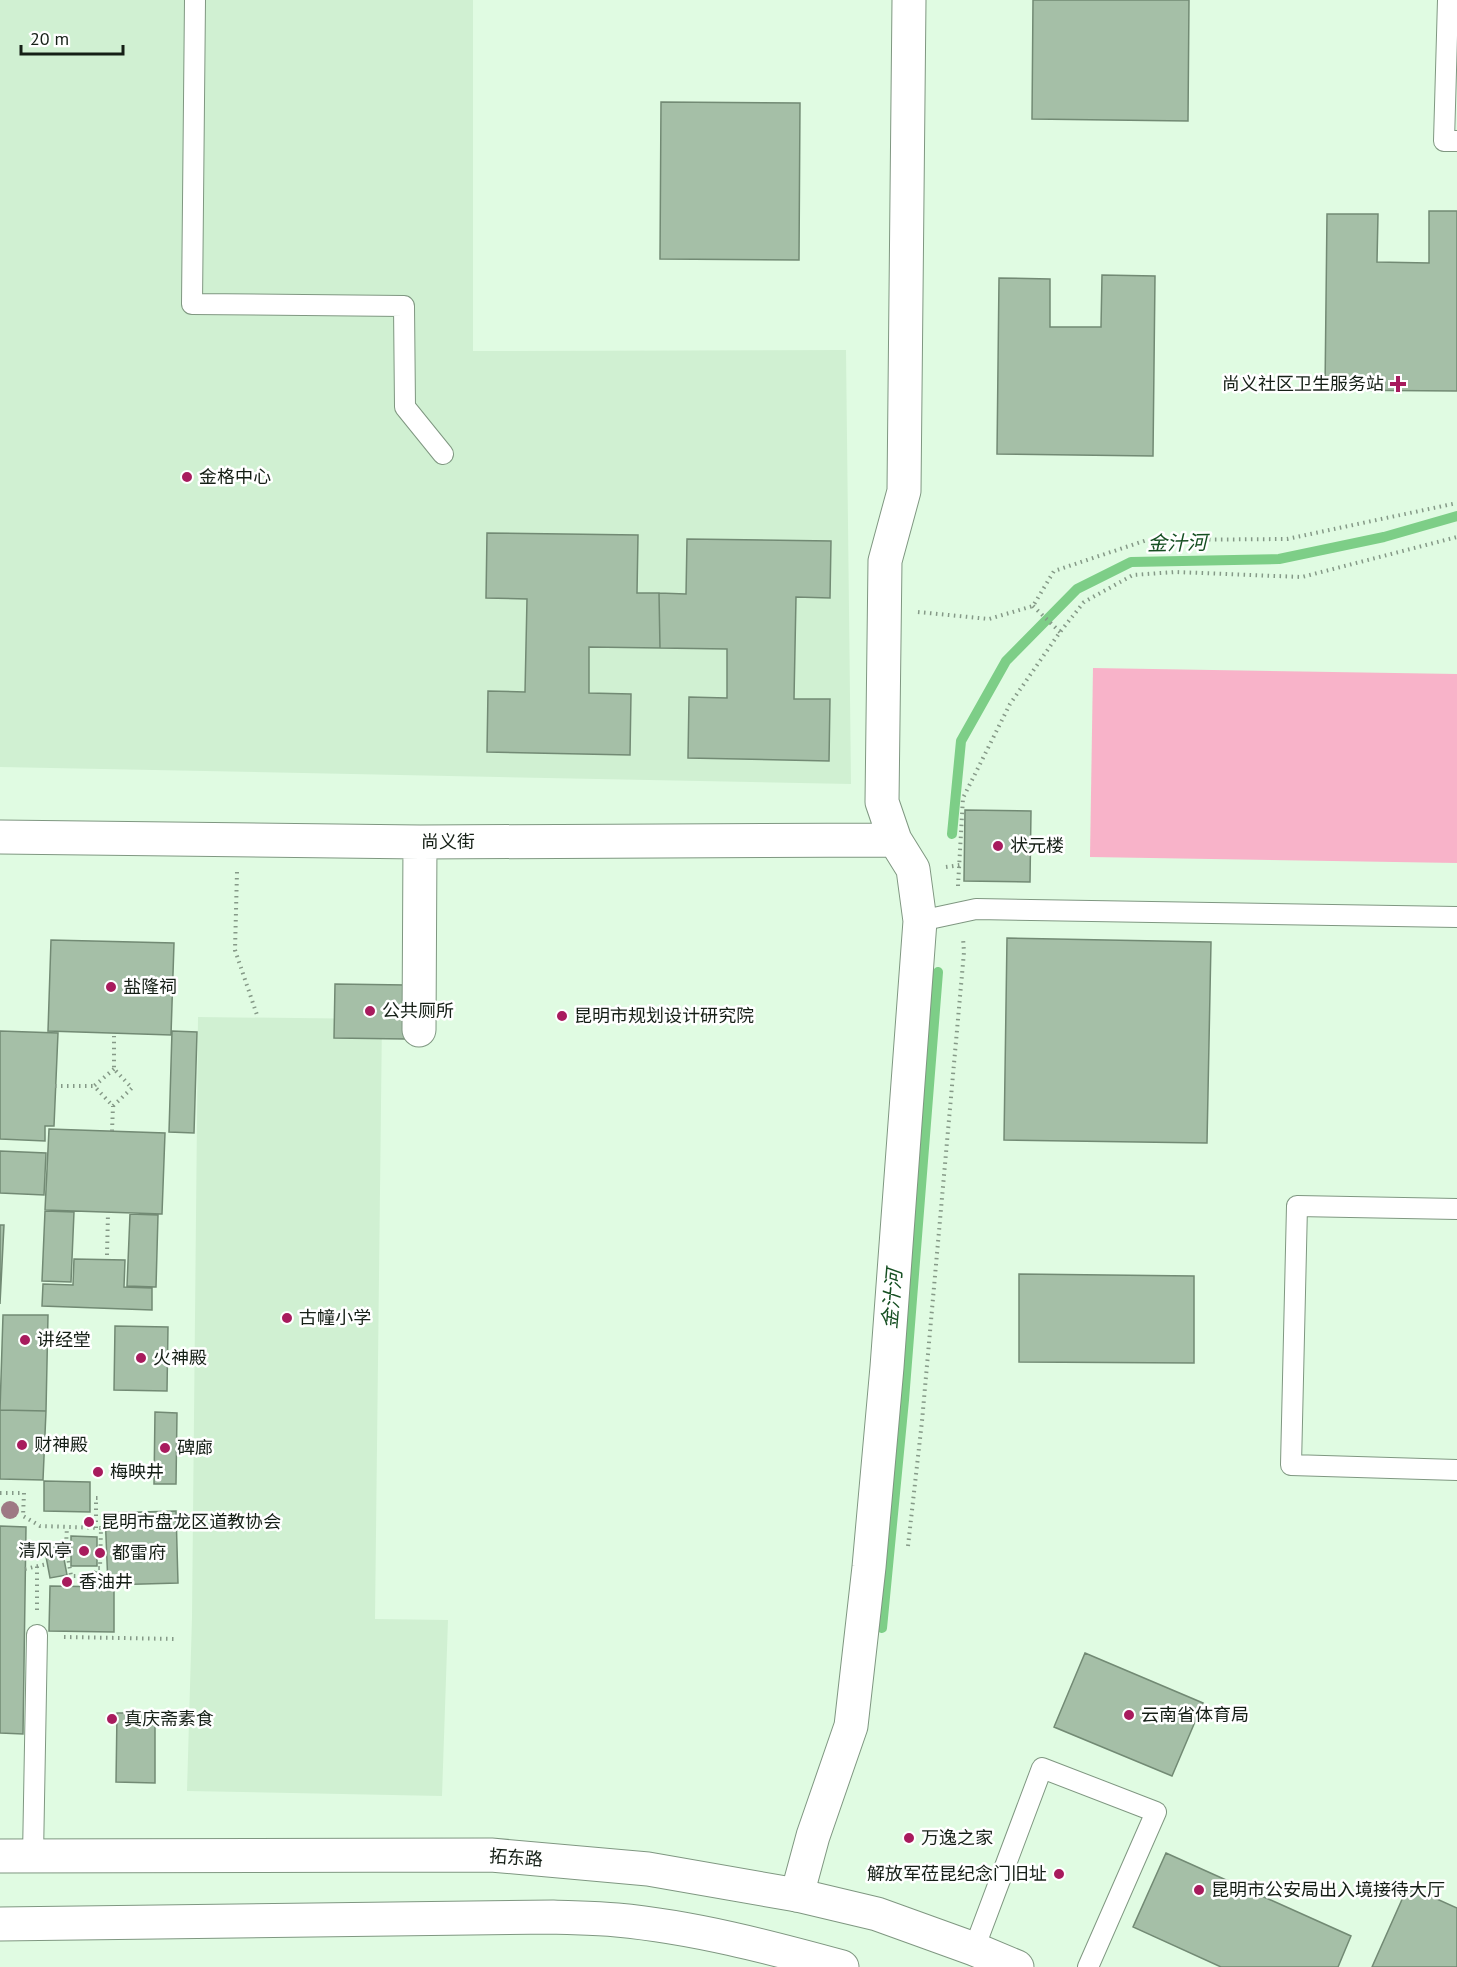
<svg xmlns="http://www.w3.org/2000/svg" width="1457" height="1967" viewBox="0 0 1457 1967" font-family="'PT Sans','Noto Sans SC',sans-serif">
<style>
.built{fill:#d0f0d2}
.green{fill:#f8b3c9}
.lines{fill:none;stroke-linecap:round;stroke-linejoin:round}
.stream{stroke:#7dce87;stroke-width:10}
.building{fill:#a5bfa7;stroke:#728a74;stroke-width:1.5}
.service-casing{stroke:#7f9781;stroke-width:22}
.minor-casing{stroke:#7f9781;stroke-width:35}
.primary-casing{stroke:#7f9781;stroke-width:35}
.path{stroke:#859987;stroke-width:4;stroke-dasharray:1.5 4.5;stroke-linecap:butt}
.service{stroke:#fff;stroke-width:20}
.minor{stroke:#fff;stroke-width:33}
.primary{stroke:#fff;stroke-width:33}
.tree{fill:#9e7984}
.poi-dot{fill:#a81b5d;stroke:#fff;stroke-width:2}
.labels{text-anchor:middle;stroke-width:5;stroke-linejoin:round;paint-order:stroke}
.poi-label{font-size:18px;fill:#151f16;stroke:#fff;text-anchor:start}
.street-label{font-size:18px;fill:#151f16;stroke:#fff}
.water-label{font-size:20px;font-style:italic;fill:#164f22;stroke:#fff}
</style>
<rect width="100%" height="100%" fill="#e0fbe2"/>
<path class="built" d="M0,0h473v351l373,-1 5,434 -851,-17z
M198,1017l184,2 -7,600 73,1 -6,176 -255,-5 5,-174z"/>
<path class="green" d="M1093,668l364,6v189l-367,-6z"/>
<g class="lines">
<path class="stream" d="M952,834l9,-93 45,-80 71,-72 54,-27 148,-3 105,-22 73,-21
M882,1628l22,-228 34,-428"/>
</g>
<path class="building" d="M1033,0h156l-1,121 -156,-2z
M661,102l139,1 -1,157 -139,-1z
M1429,211h28v180l-132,-1 2,-176h51l-1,48 52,1z
M1102,275l53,1 -2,180 -156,-2 2,-176 51,1v48h51z
M487,533l151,2 -1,58h22l1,55 -71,-1v46l42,1 -1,61 -143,-3 1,-61 37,1 2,-93 -41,-1z
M687,539l144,2 -1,57 -34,-1 -2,102h36l-1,62 -141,-3 1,-61 38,1v-49l-67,-1 -1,-55 27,1z
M965,810l66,1 -1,71 -66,-1z
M1007,938l204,4 -4,201 -203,-3z
M51,940l123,3 -3,92 -123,-4z
M335,984l71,1 -1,54 -71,-1z
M0,1031l58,2 -4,93h-9v15l-45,-2z
M172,1031l25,1 -3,101 -25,-1z
M49,1129l116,4 -3,81 -117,-4z
M0,1151l46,2 -2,42 -44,-2z
M45,1211l29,1 -3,70 -29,-1z
M130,1214l28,1 -2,72 -29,-1z
M0,1225h4l-4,79z
M74,1259l51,1 -1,27 28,1v22l-110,-4 1,-22 30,1z
M1019,1274l175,2v87l-175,-1z
M3,1315h45l-2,96 -46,-1z
M115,1326l53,1 -1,64 -53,-1z
M0,1410l46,1 -3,69 -43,-1z
M155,1412l22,1 -1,71h-22z
M44,1481l46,1v30l-46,-1z
M176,1511l2,72 -70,2 -3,-72z
M0,1526l26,1 -3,207 -23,-1z
M71,1536l26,1v29h-26z
M61,1543l6,32 -17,3 -6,-32z
M50,1586l64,1v45l-65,-1z
M1085,1653l118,50 -31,73 -118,-49z
M117,1713h38v70l-39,-1z
M1166,1853l185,83 -13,31h-117l-88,-40z
M1408,1886l49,22v59h-85z"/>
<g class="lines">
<g class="service-casing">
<path id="service" d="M195,0l-3,304 212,2 1,101 38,47
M1448,0l-4,141h13
M920,921l56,-12 481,8
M1457,1209l-160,-3 -6,259 166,5
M33,1856l4,-221
M974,1949l68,-181 114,44 -68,155"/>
</g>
<g class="minor-casing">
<path id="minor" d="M0,837l420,5 475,-2
M419,1030l1,-188
M797,1895l16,-59 38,-110 18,-159 18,-200 33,-446 -7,-52 -18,-29 -13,-38 3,-241 19,-70 5,-491"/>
</g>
<g class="primary-casing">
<path id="primary" d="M0,1856l491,-1 157,14 149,26 80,19 97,35 43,18
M0,1924l553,-7c21,1 43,1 64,3 76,7 152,27 225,47"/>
</g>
<path class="path" d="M1033,606l27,26
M918,612l71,7 44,-13 21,-35 93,-31 140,-1 170,-36
M946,867l14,-2
M237,872l-2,78 23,68
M958,886l5,-88 47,-94 50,-72 24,-30 49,-27 42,-3 127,5 155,-40
M114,1069l-20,17 19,20 19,-18 -18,-19v-33
M55,1086h39
M112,1131l1,-25
M107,1255l1,-42
M0,1493h24l-1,23 17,10 61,2 -1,40h-3l-3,8h-23l-5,-31 1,-18
M96,1528v-30h6
M908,1546l14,-125 42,-469 -1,-14
M25,1569l22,-5
M37,1610v-44
M64,1637l111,2"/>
<use href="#service" class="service"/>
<use href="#minor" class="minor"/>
<use href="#primary" class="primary"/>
</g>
<circle class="tree" cx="10" cy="1510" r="9"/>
<g class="poi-dot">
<path d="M1395 375h6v6h6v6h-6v6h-6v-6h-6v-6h6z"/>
<circle cx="187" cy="477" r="6"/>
<circle cx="998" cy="846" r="6"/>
<circle cx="111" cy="987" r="6"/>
<circle cx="370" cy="1011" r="6"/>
<circle cx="562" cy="1016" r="6"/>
<circle cx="287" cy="1318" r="6"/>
<circle cx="25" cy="1340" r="6"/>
<circle cx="141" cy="1358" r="6"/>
<circle cx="22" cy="1445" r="6"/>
<circle cx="165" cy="1448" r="6"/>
<circle cx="98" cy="1472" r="6"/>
<circle cx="89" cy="1522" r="6"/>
<circle cx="84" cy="1551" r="6"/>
<circle cx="100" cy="1553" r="6"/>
<circle cx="67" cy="1582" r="6"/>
<circle cx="1129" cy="1715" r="6"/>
<circle cx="112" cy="1719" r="6"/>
<circle cx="909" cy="1838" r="6"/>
<circle cx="1059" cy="1874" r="6"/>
<circle cx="1199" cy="1890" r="6"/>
</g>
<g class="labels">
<g class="poi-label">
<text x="1384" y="390" text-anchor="end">尚义社区卫生服务站</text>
<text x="199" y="483">金格中心</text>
<text x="1010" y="852">状元楼</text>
<text x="123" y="993">盐隆祠</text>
<text x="382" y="1017">公共厕所</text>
<text x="574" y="1022">昆明市规划设计研究院</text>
<text x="299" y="1324">古幢小学</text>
<text x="37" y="1346">讲经堂</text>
<text x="153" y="1364">火神殿</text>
<text x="34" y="1451">财神殿</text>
<text x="177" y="1454">碑廊</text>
<text x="110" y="1478">梅映井</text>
<text x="101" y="1528">昆明市盘龙区道教协会</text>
<text x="72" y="1557" text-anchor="end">清风亭</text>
<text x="112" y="1559">都雷府</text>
<text x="79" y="1588">香油井</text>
<text x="1141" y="1721">云南省体育局</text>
<text x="124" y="1725">真庆斋素食</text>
<text x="921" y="1844">万逸之家</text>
<text x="1047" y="1880" text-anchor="end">解放军莅昆纪念门旧址</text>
<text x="1211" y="1896">昆明市公安局出入境接待大厅</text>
</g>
<g class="street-label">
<text x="448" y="848">尚义街</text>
<text transform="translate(516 1858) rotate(4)" y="6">拓东路</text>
</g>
<g class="water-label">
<text transform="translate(1177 543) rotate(-1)" y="7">金汁河</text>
<text transform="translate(892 1299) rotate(-85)" y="7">金汁河</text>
</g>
</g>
<path d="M21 45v9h102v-9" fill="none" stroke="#151f16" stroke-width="3"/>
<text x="30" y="45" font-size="18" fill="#151f16" stroke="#ffffff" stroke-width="4.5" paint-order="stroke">20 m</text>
</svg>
